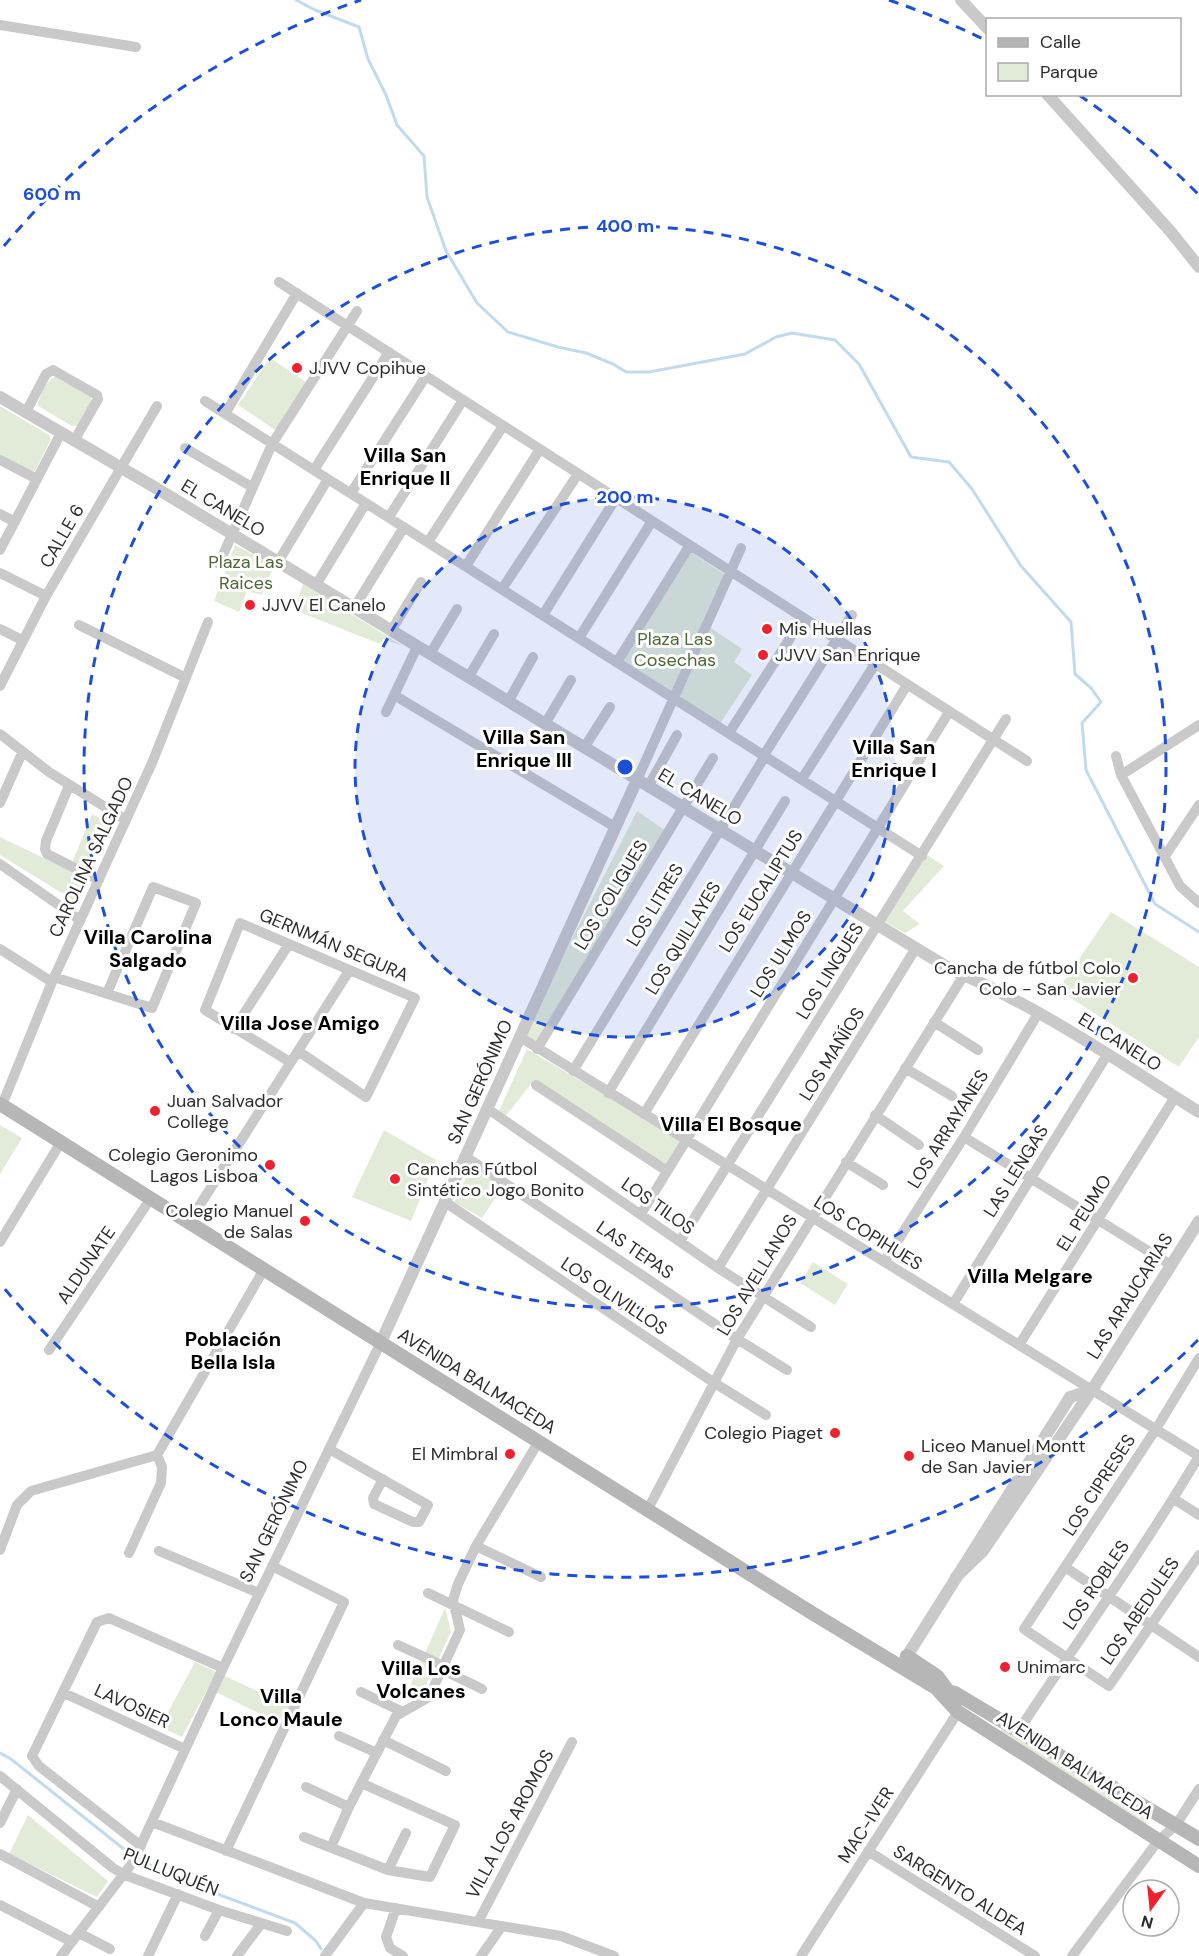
<svg xmlns="http://www.w3.org/2000/svg" width="1199" height="1956" viewBox="0 0 1199 1956" font-family="'DM Sans',sans-serif">
<style>
.green{fill:#e2ebd8}
.lines{fill:none;stroke-linecap:round;stroke-linejoin:round}
.stream{stroke:#c2dbec;stroke-width:3}
.minor{stroke:#c9c9c9;stroke-width:10}
.tertiary{stroke:#c9c9c9;stroke-width:12}
.secondary{stroke:#b6b6b6;stroke-width:14}
.ring{fill:none;stroke:#1d4ed8;stroke-width:3;stroke-dasharray:10 8}
.poi-dot{fill:#ee222f;stroke:#fff;stroke-width:2}
.labels{text-anchor:middle;stroke-width:6;stroke-linejoin:round;paint-order:stroke}
.poi-label{font-size:18px;fill:#2c2c2c;stroke:#fff;text-anchor:start}
.street-label{font-size:18px;fill:#2c2c2c;stroke:#fff}
.park-label{font-size:18px;fill:#4e6937;stroke:#fff}
.neighbourhood-label{font-size:20px;font-weight:bold;fill:#000;stroke:#fff}
.centre{fill:#1d4ed8;stroke:#fff;stroke-width:3}
.ring-label{font-size:18px;text-anchor:middle;font-weight:bold;fill:#1d4ed8;stroke:#fff;stroke-width:6;stroke-linejoin:round;paint-order:stroke}
</style>
<rect width="100%" height="100%" fill="#fff"/>
<path class="green" d="M270,358l39,26 -32,47 -39,-26z
M55,377l36,20 1,5 -14,24h-6l-34,-20c1,-10 8,-25 17,-29z
M0,406l49,29 2,4 -16,32h-4l-31,-16z
M235,545l39,21 -12,29 -15,-4 -8,21 -25,-11z
M689,551l35,23 -22,48 40,27 -8,13 18,13 -32,49 -98,-64z
M303,584l100,62 -20,-7 -3,5 -86,-34z
M637,811l35,24 -131,211 -18,-11z
M92,814l17,9 -34,78 -75,-46v-18l69,33z
M927,855l17,11 -41,45 17,13 -15,9 -20,-11z
M1111,912l88,55v70l-20,30 -121,-77z
M527,1049l162,96 -18,26 -137,-91 -28,36 -7,-5z
M0,1125l22,13 -22,36z
M384,1130l52,30 -25,61 -59,-24z
M472,1166l30,22 -20,30 -28,-16z
M813,1262l35,22 -13,21 -35,-22z
M445,1608l6,24 -29,62 -18,6z
M195,1662l94,44 -9,18 -72,-36 -26,49 -22,-10z
M1005,1725l148,91 -10,11 -145,-93z
M28,1815l80,66 -11,16 -88,-43z"/>
<g class="lines">
<path class="stream" d="M296,0l19,10 44,17 9,32 18,36 11,30 27,31 3,41 19,54 31,52 31,29 50,15 28,6 27,11 13,8h23l96,-18 31,-17 16,-4 43,7 24,24 52,93 38,5 23,27 49,77 50,56 4,52 16,14 10,14 -19,21 4,47 69,134 44,28
M0,1753l11,6 114,91 44,26 126,47 21,18 5,8"/>
<path class="minor" d="M0,25l136,22
M279,282l748,479
M205,401l717,455
M26,412l20,-38 7,-4 44,25 1,4 -24,42
M225,414l72,-121
M185,448l67,39
M0,460l37,19
M314,470l75,-118
M351,493l75,-117
M0,514l15,8
M389,517l74,-117
M428,542l75,-116
M0,550l61,-117
M278,562l50,-83
M219,564l53,-120 85,-133
M466,566l74,-117
M0,573l46,23
M316,585l50,-82
M502,589l76,-115
M354,608l50,-81
M543,615l73,-117
M79,625l107,53
M0,629l22,11
M391,631l30,-49
M579,638l73,-117
M430,654l27,-45
M617,662l73,-117
M468,678l26,-44
M0,686l46,-90 111,-190
M394,695l221,132
M508,702l25,-45
M386,712l31,-65
M545,724l26,-44
M729,733l74,-115
M0,734l49,38 77,48
M584,748l26,-41
M764,755l88,-140
M1116,756l5,19 59,111 19,17
M1121,775l78,-50
M802,779l73,-115
M637,780l104,-232
M69,786l-23,55 -1,8 2,5 52,26
M648,787l29,-52
M0,803l22,-50
M1165,856l34,-51
M0,864l80,56
M0,949l52,33
M54,977l98,31 44,-105 -43,-16 -46,106
M934,1022l44,28
M234,1029l55,-85
M520,1037l679,419
M537,1049l176,-291
M290,1062l-85,-52 35,-87 175,75 -49,99 -68,-46
M905,1068l47,28
M573,1071l192,-315
M536,1085l131,86
M608,1093l177,-292
M2,1105l50,-123 100,-219 56,-141
M488,1109l230,159 93,59
M644,1114l263,-429
M875,1115l44,30
M964,1137l207,128
M466,1157l271,182 50,31
M846,1162l37,23
M445,1202l268,180 53,33
M641,1214l308,-502
M189,1222l160,-251
M680,1241l326,-522
M0,1242l61,-100
M884,1262l80,-125 75,-125
M718,1268l198,-320
M953,1304l154,-249
M1019,1345l156,-248
M49,1350l102,-152
M1199,1358l-43,71 -132,200 85,57 90,-131
M329,1449l99,56 -9,17h-6l-39,-18 -1,-6 10,-19
M157,1455l107,-186
M1174,1499l25,16
M648,1509l89,-170 227,-364
M476,1546l65,31
M0,1550l17,-45 14,-14 126,-36
M159,1551l100,42
M129,1553l32,-70 1,-16 -5,-12
M1065,1567l134,90
M428,1593l81,39
M398,1645l46,21
M443,1670l39,19
M361,1692l42,20
M64,1693l121,56
M1019,1730c60,-91 124,-180 180,-274
M339,1736l38,17
M383,1740l63,31
M0,1776l113,92 12,7 94,35 68,21
M306,1787l43,20
M152,1822l212,81 197,33 53,20
M0,1823l17,-34
M304,1837l84,33 42,7 25,-52 -94,-42
M141,1846l-102,-80 -7,-10 65,-134 12,-4 114,50
M331,1847l18,-40 47,-91 33,-19 31,-67 -7,-30 5,-16 18,-38 63,-105
M226,1851l118,-249 -72,-36
M868,1851l167,105
M0,1854l99,53
M388,1870l18,-37
M0,1905l72,37
M396,1908l-10,29 4,11 13,8
M478,1922l94,-180
M79,1933l31,16
M205,1936l14,-26
M61,1956l72,-94 90,-194 158,-326
M148,1956l30,-62
M237,1956l24,-32
M325,1956l39,-53
M481,1956l21,-30
M801,1956l157,-244
M1072,1956l86,-115 18,-16 23,-36"/>
<path class="tertiary" d="M961,0l27,29
M1047,94l124,138 28,35
M0,397l156,91 796,482c88,37 167,92 247,142
M381,1342l256,-562
M956,1577l27,-26 109,-161 107,-169
M902,1664l168,-267 22,-7"/>
<path class="secondary" d="M0,1104l812,509 124,75 19,5 244,146
M907,1656l30,20 11,15
M936,1688l22,24 241,154"/>
</g>
<circle cx="625" cy="767" r="270" fill="#1d4ed8" fill-opacity=".12"/>
<g class="ring">
<circle cx="625" cy="767" r="270"/>
<circle cx="625" cy="767" r="541"/>
<path d="M1198 1340A811 811 0 0 1 4 1288M4 246A811 811 0 0 1 361 0M889 0A811 811 0 0 1 987 41M1079 95A811 811 0 0 1 1198 194"/>
</g>
<g class="poi-dot">
<circle cx="297" cy="368" r="6"/>
<circle cx="250" cy="605" r="6"/>
<circle cx="767" cy="629" r="6"/>
<circle cx="763" cy="655" r="6"/>
<circle cx="1133" cy="978" r="6"/>
<circle cx="155" cy="1111" r="6"/>
<circle cx="270" cy="1165" r="6"/>
<circle cx="395" cy="1179" r="6"/>
<circle cx="305" cy="1221" r="6"/>
<circle cx="835" cy="1433" r="6"/>
<circle cx="510" cy="1454" r="6"/>
<circle cx="909" cy="1456" r="6"/>
<circle cx="1005" cy="1667" r="6"/>
</g>
<g class="labels">
<g class="poi-label">
<text x="309" y="374">JJVV Copihue</text>
<text x="262" y="611">JJVV El Canelo</text>
<text x="779" y="635">Mis Huellas</text>
<text x="775" y="661">JJVV San Enrique</text>
<text x="1121" y="974" text-anchor="end">Cancha de fútbol Colo<tspan x="1121" dy="21">Colo - San Javier</tspan></text>
<text x="167" y="1107">Juan Salvador<tspan x="167" dy="21">College</tspan></text>
<text x="258" y="1161" text-anchor="end">Colegio Geronimo<tspan x="258" dy="21">Lagos Lisboa</tspan></text>
<text x="407" y="1175">Canchas Fútbol<tspan x="407" dy="21">Sintético Jogo Bonito</tspan></text>
<text x="293" y="1217" text-anchor="end">Colegio Manuel<tspan x="293" dy="21">de Salas</tspan></text>
<text x="823" y="1439" text-anchor="end">Colegio Piaget</text>
<text x="921" y="1452">Liceo Manuel Montt<tspan x="921" dy="21">de San Javier</tspan></text>
<text x="498" y="1460" text-anchor="end">El Mimbral</text>
<text x="1017" y="1673">Unimarc</text>
</g>
<g class="street-label">
<text transform="translate(223 508) rotate(31)" y="6">EL CANELO</text>
<text transform="translate(62 536) rotate(-60)" y="6">CALLE 6</text>
<text transform="translate(700 797) rotate(31)" y="6">EL CANELO</text>
<text transform="translate(91 857) rotate(-65)" y="6">CAROLINA SALGADO</text>
<text transform="translate(761 891) rotate(-58)" y="6">LOS EUCALIPTUS</text>
<text transform="translate(611 895) rotate(-59)" y="6">LOS COLIGUES</text>
<text transform="translate(655 905) rotate(-59)" y="6">LOS LITRES</text>
<text transform="translate(683 938) rotate(-59)" y="6">LOS QUILLAYES</text>
<text transform="translate(334 945) rotate(23)" y="6">GERNMÁN SEGURA</text>
<text transform="translate(781 954) rotate(-58)" y="6">LOS ULMOS</text>
<text transform="translate(830 971) rotate(-58)" y="6">LOS LINGUES</text>
<text transform="translate(1120 1042) rotate(32)" y="6">EL CANELO</text>
<text transform="translate(832 1054) rotate(-58)" y="6">LOS MAÑÍOS</text>
<text transform="translate(480 1082) rotate(-66)" y="6">SAN GERÓNIMO</text>
<text transform="translate(948 1129) rotate(-58)" y="6">LOS ARRAYANES</text>
<text transform="translate(1016 1171) rotate(-58)" y="6">LAS LENGAS</text>
<text transform="translate(658 1206) rotate(35)" y="6">LOS TILOS</text>
<text transform="translate(1084 1213) rotate(-58)" y="6">EL PEUMO</text>
<text transform="translate(868 1233) rotate(32)" y="6">LOS COPIHUES</text>
<text transform="translate(635 1250) rotate(34)" y="6">LAS TEPAS</text>
<text transform="translate(86 1265) rotate(-56)" y="6">ALDUNATE</text>
<text transform="translate(757 1275) rotate(-59)" y="6">LOS AVELLANOS</text>
<text transform="translate(614 1296) rotate(34)" y="6">LOS OLIVILLOS</text>
<text transform="translate(1130 1296) rotate(-58)" y="6">LAS ARAUCARIAS</text>
<text transform="translate(477 1381) rotate(32)" y="6">AVENIDA BALMACEDA</text>
<text transform="translate(1099 1485) rotate(-57)" y="6">LOS CIPRESES</text>
<text transform="translate(274 1521) rotate(-64)" y="6">SAN GERÓNIMO</text>
<text transform="translate(1096 1585) rotate(-56)" y="6">LOS ROBLES</text>
<text transform="translate(1140 1611) rotate(-56)" y="6">LOS ABEDULES</text>
<text transform="translate(132 1706) rotate(25)" y="6">LAVOSIER</text>
<text transform="translate(1075 1765) rotate(33)" y="6">AVENIDA BALMACEDA</text>
<text transform="translate(510 1824) rotate(-62)" y="6">VILLA LOS AROMOS</text>
<text transform="translate(866 1825) rotate(-57)" y="6">MAC-IVER</text>
<text transform="translate(171 1872) rotate(22)" y="6">PULLUQUÉN</text>
<text transform="translate(960 1890) rotate(32)" y="6">SARGENTO ALDEA</text>
</g>
<g class="park-label">
<text x="246" y="568">Plaza Las<tspan x="246" dy="21">Raices</tspan></text>
<text x="675" y="645">Plaza Las<tspan x="675" dy="21">Cosechas</tspan></text>
</g>
<g class="neighbourhood-label">
<text x="405" y="462">Villa San<tspan x="405" dy="23">Enrique II</tspan></text>
<text x="524" y="744">Villa San<tspan x="524" dy="23">Enrique III</tspan></text>
<text x="894" y="754">Villa San<tspan x="894" dy="23">Enrique I</tspan></text>
<text x="148" y="944">Villa Carolina<tspan x="148" dy="23">Salgado</tspan></text>
<text x="300" y="1030">Villa Jose Amigo</text>
<text x="731" y="1131">Villa El Bosque</text>
<text x="1030" y="1283">Villa Melgare</text>
<text x="233" y="1346">Población<tspan x="233" dy="23">Bella Isla</tspan></text>
<text x="421" y="1675">Villa Los<tspan x="421" dy="23">Volcanes</tspan></text>
<text x="281" y="1703">Villa<tspan x="281" dy="23">Lonco Maule</tspan></text>
</g>
</g>
<circle cx="625" cy="767" r="9" class="centre"/>
<g class="ring-label">
<text x="52" y="200">600 m</text>
<text x="625" y="232">400 m</text>
<text x="625" y="503">200 m</text>
</g>
<rect x="986" y="18" width="195" height="78" fill="#ffffff" stroke="#ababab" stroke-width="1.5"/>
<rect x="998" y="38" width="30" height="9" fill="#b6b6b6" stroke="#ababab" stroke-width="1.5"/>
<text x="1040" y="48" font-size="18" fill="#2c2c2c">Calle</text>
<rect x="998" y="63" width="30" height="18" fill="#e2ebd8" stroke="#ababab" stroke-width="1.5"/>
<text x="1040" y="78" font-size="18" fill="#2c2c2c">Parque</text>
<g transform="translate(1151 1908) rotate(195)"><circle r="28" fill="#ffffff" stroke="#ababab" stroke-width="1.5"/>
<path d="M0-4.5L10 22L0 15L-10 22Z" fill="#ee222f"/>
<text y="-9" font-size="16" font-weight="bold" text-anchor="middle" fill="#2c2c2c">N</text>
</g>
</svg>
